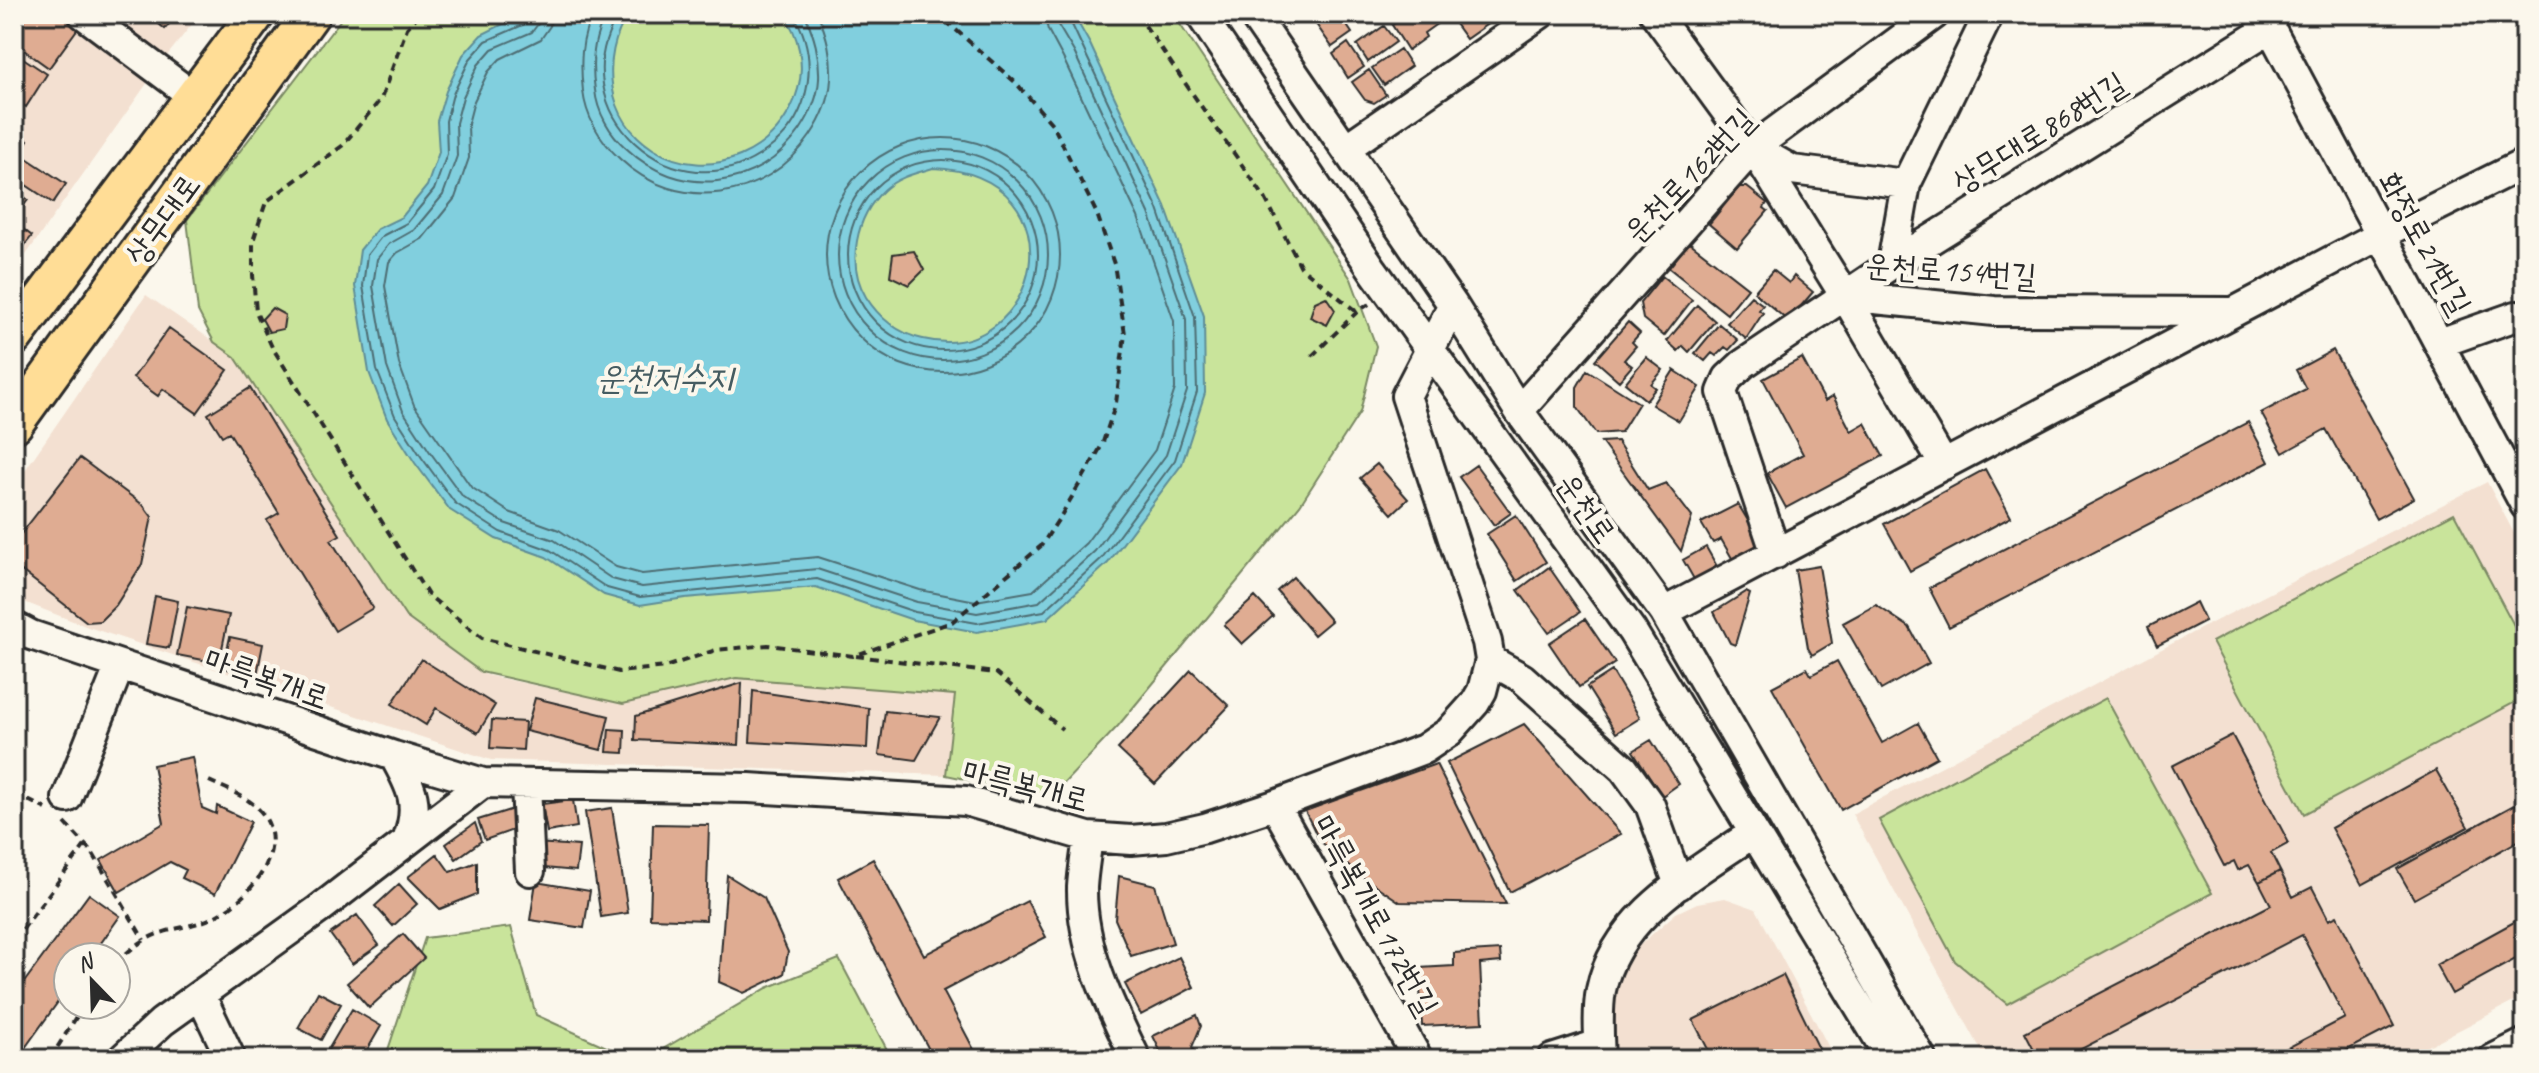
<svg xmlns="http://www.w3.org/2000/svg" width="2539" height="1073" viewBox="0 0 2539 1073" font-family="Caveat,'Poor Story',sans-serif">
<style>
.built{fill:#f3e0d1}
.green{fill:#c9e49b;stroke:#7a8863;stroke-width:2}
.water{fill:#81cfde;stroke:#5f8d96;stroke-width:2;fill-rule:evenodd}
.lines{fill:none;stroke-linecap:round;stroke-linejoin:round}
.shore{stroke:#4d6d73;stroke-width:2}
.building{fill:#dfac92;stroke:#2b2b2b;stroke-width:2}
.minor-casing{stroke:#2b2b2b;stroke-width:34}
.major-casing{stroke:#2b2b2b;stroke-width:42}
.path{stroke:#2b2b2b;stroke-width:4;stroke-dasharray:8 6;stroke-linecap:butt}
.minor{stroke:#fbf7ec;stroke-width:28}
.major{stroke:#ffdd96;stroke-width:36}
.labels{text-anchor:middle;stroke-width:8;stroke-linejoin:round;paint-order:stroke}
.street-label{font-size:32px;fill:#2b2b2b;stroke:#fbf7ec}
.water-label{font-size:34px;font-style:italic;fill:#455c61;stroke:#fbf7ec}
</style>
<rect width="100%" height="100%" fill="#fbf7ec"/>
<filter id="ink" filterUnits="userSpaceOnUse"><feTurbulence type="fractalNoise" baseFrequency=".0125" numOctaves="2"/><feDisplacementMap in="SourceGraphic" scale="16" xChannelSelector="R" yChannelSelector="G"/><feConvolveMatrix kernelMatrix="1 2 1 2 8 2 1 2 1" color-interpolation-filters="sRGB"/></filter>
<g filter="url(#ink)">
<path class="built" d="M14,14h57l77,59v9l-134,190z
M99,14h101l-41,52z
M146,295l89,61 171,261 80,58 137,29 117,-28 216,19 -10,80 -455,-15 -403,-133 -74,-29v-112z
M2487,482l38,72v442l-122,63h-417l-134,-245 338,-180z
M1725,898l31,11 79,150h-223l-1,-71 19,-34 46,-41 21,-10z"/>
<path class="green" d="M345,14h828l178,265 25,67 -16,66 -60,93 -182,221 -67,71 -105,-22 9,-80 -219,-17 -113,26 -142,-32 -75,-55 -171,-260 -21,-15 -16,-31 -11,-91z
M2454,513l71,133v51l-221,117 -92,-172z
M2106,698l106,195 -205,111 -52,-43 -76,-141z
M511,927l25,88 97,44h-248l40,-121z
M839,959l53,100h-246l121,-71z"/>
<path class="water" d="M538,14h90c-28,44 -22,105 25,135 56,36 129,2 145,-60 7,-24 1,-55 -15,-75h290l17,30 75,162 39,110 1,77 -23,71 -74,99 -61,56 -70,13 -64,-12 -97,-33 -131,11 -45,7 -36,-10 -58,-38 -50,-18 -46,-29 -35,-47 -28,-44 -18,-47 -14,-86 5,-36 17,-21 25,-12 25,-31 12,-34 -2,-31 9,-30 17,-36 18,-20 30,-15zM933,168c152,6 108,199 -10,171 -24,-5 -44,-21 -57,-42 -20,-33 -10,-81 18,-107 14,-13 32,-17 49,-22z"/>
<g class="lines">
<path class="shore" d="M529,14l-4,10 -39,17 -16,18 -17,35 -7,27 1,33 -13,36 -27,33 -25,13 -15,19 -4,31 14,84 18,46 27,42 33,45 45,29 50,18 57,38 33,9 177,-18 98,33 62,11 67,-12 58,-53 73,-98 22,-68 -2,-75 -37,-108 -91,-195
M539,14l-1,10 -6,8 -40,17 -14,16 -15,32 -7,26 1,33 -14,39 -29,35 -25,14 -12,15 -4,27 14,81 16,44 27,41 33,45 41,26 50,17 58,39 30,8 175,-18 100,33 60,11 62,-11 56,-51 71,-96 21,-64 -1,-72 -37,-106 -75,-161 -16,-27 -2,-11
M551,14l-1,12 -9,13 -41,20 -12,13 -14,29 -6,23 1,34 -14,40 -33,41 -25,14 -8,9 -4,24 14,78 15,41 57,82 38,25 50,18 57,37 26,7 176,-17 102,33 56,11 57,-10 53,-48 69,-93 20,-61 -1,-68 -36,-104 -75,-159 -15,-28 -4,-16
M593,14c-13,24 -13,51 -10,77 3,27 18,50 37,68 58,55 146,42 190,-23 11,-16 20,-37 21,-57 1,-24 -4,-43 -13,-65
M607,14c-15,23 -16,50 -12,76 2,22 15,44 31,58 53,51 132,43 174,-18 10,-15 18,-33 19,-51 1,-24 -5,-43 -14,-65
M619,14c-62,96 57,204 148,136 18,-13 32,-32 38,-54 7,-28 4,-57 -12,-82
M826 255a117 117 0 1 1 234 0a117 117 0 1 1-234 0Z
M838 255a105 105 0 1 1 210 0a105 105 0 1 1-210 0Z
M848 255a95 95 0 1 1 190 0a95 95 0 1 1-190 0Z"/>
</g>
<path class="building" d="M14,14h54l13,10 -32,44 -35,-25z
M147,14h30l-12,15z
M1315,14h24l13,19 -20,14 -21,-30z
M1408,14h34l3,4 -21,15 2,4 -18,13 -16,-25z
M1448,14h45l3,4 -30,21z
M1384,26l12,16 -28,20 -11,-17z
M1348,43l16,24 -16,11 -15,-24z
M1400,49l11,17 -27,19 -12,-17z
M14,52l33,22 -21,33 -12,-8z
M1369,70l17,25 -12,8 -9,-3 -13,-18z
M18,134l10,6 -9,13 47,31 -13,19 -39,-26v-36z
M1739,187h8l20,16 -3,5 4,3 -31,37 -28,-24z
M14,189l14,11 -14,18z
M14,222l18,14 -12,15 -6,-5z
M1689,242l59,46 -21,26 -58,-46z
M914,251l10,19 -15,15 -19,-9 3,-22z
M1773,270l16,13 5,-7 19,16 -25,29 -34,-29z
M1662,276l30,24 -28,36 -21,-17 -3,-16z
M1751,296l12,9 -4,5 4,3 -17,26 -19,-16z
M1326,297l9,13 -8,15 -17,-8 5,-15z
M1697,305l18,16 -26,31 -6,-6 -5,5 -11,-10z
M272,308l13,7 -2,14 -14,3 -7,-13z
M1628,322l12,11 -8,9 4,4 -12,14 8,6 -13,15 -24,-21z
M1719,324l19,16 -9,10 -4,-3 -9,9 -4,-3 -7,8 -10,-8z
M169,328l59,42 -31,43 -34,-24 -5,7 -25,-18z
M2333,350l81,148 -38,21 -50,-90 -43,24 -22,-40 45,-24 -10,-19z
M1646,357l17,13 -12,14 5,4 -10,12 -21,-17z
M1802,358l23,43 8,-5 18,35 14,-8 18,33 -97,52 -19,-35 36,-19 -40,-75z
M1587,370l52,33 -18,29 -25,2 -19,-27v-20z
M1674,370l26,17 -21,34 -27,-16z
M250,388l90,147 -9,5 42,68 -38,23 -68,-111 12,-7 -50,-81 -7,4 -14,-22z
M2248,422l21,40 -320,165 -20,-39z
M1617,441l31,49 18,-7 26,34 -11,34 -80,-109z
M80,458l63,47 9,12 -10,47 -26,41 -16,16 -13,1 -73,-57v-22z
M1377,464l31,35 -16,15 -32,-36z
M1476,465l35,48 -17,12 -35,-48z
M1985,469l26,48 -101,54 -26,-47z
M1738,504l18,30 2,14 -25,12 -12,-21 -8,4 -12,-20z
M1516,515l30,47 -29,19 -30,-47z
M1706,547l12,21 -23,13 -12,-21z
M1819,566l13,77 -20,12 -4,-7 -13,-78z
M1549,567l31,45 -31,21 -31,-43z
M1293,577l38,44 -17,14 -37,-44z
M1746,592l4,2 -15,51 -5,-2 -16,-31z
M155,596l23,5 -9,47 -23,-4z
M1255,597l18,19 -31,28 -18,-19z
M2196,602l9,19 -48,25 -9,-19z
M1876,605l33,22 20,36 -48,27 -38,-67z
M187,607l42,8 -10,48 -42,-8z
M1585,619l30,44 -36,24 -30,-44z
M230,637l33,7 -6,31 -34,-7z
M421,659l74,46 -17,28 -42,-25 -10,17 -34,-21z
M1837,661l45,82 36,-20 19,34 -96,53 -69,-123 35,-19 4,7z
M1191,670l38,36 -74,78 -37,-35z
M1612,671l28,47 -24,15 -29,-46z
M742,683l-3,62 -104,-5 1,-24z
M753,691l116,17 -2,40 -117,-6z
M535,698l74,18 -8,34 -75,-19z
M885,711l55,6 -24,43 -37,-5z
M492,720l33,2 -2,28 -33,-2z
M1524,724l97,110 -111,58 -63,-129z
M609,729l16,1 -1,23 -17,-1z
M2232,735l57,108 -18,10 9,18 -21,11 -10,-17 -11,5 -4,-9 -10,5 -52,-100z
M1651,740l28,44 -17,12 -29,-45z
M192,757l10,51 14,6 1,-8 34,16 -36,72 -33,-16 4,-8 -16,-8 -51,30 -18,-32 63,-37 -11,-58z
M1436,764l70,140 -106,-2 -46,-31 -35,-31 -14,-29z
M2436,770l32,57 -106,58 -31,-57z
M2525,799v38l-111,62 -17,-30z
M573,800l4,27 -30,5 -5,-28z
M612,808l16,105 -27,4 -16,-105z
M513,809l6,19 -34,12 -7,-20z
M475,823l6,18 -25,18 -10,-15z
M653,824l56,1 -3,95 -56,-2z
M536,843l43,3 -3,25 -42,-4z
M437,854l13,18 27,-10v32l-37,15 -32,-32z
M873,859l51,96 103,-54 19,36 -103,54 36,68h-45l-96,-181z
M2280,871l13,26 19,-10 17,33 8,-4 57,110 -64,33h-64l79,-41 -43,-83 -240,124h-23l-14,-27 246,-127 -12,-23z
M727,875l37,23 24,54 -4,22 -40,19 -25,-11z
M1119,876l36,9 18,58 -42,13 -16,-37z
M536,882l54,9 -6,37 -54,-8z
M399,884l18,20 -24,22 -18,-20z
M89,894l31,22 -29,41h-23v31l-51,71h-3v-63z
M357,915l22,30 -27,19 -22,-30z
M2525,916v38l-73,40 -16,-29z
M403,934l21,24 -55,50 -22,-25z
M1500,950l1,12 -21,2 3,59 -61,3 -3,-58 35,-2v-13z
M1179,957l15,30 -53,28 -16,-31z
M1783,975l41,84h-111l-20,-39z
M318,992l23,12 -20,36 -23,-12z
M352,1009l29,17 -19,33h-31l-6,-4z
M1197,1015l4,11 -9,21 4,8 -8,4h-24l-11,-23z
M1385,1049l5,10h-26z"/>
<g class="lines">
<g class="minor-casing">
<path id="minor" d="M83,14l110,82
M1200,14l173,256 259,361 259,428
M1253,14l200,291 66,106 145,201 258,447
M1655,14l98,134 92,148 99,169
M2263,14l262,491
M1346,148l194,-134
M1757,150l35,20 114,14
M1892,264l14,-80 83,-170
M1845,296l149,15 237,1
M2440,343l76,-27h9
M1519,411l234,-263 182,-134
M1776,554l-54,-162 6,-14 15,-14 149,-100 378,-236
M1664,612l716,-377 145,-72
M14,626l17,9 89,30 274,91 89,27 266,5 217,13 122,36 43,3 35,-3 39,-9 70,-23 149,-56 25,-17 26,-29 7,-12 8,-31 -3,-18 -81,-246 47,-91
M1490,660l32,18 102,91 26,36 29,80
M394,756c18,32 27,49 13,85
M526,784l4,87
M67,798l53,-133
M1275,805l143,254
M1088,837c-2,17 -5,34 -6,50 -1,61 28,119 54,172
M201,996l30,63
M122,1059l40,-37 156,-112 165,-127
M1552,1059l47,-15
M1600,1059c-1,-22 -3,-47 1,-69 15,-75 94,-116 152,-157
M2493,1059l32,-16"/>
</g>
<g class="major-casing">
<path id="major" d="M14,337l242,-323
M14,424l297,-410"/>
</g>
<path class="path" d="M419,14l-12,14 -26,71 -39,47 -76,56 -13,39v34l3,37 16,35 156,248 54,43 137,34 46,-5 51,-17 52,-5 85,11 99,-34 89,-76 21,-32 40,-69 14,-42 9,-69 -11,-70 -17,-50 -44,-89 -37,-42 -78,-69
M1137,14l128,184 36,69 56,45
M1312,356l45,-44 12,-8
M856,656l140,17 66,56
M14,800l16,1 16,8
M65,823l27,29 52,88
M14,941l72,-97
M116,963c13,-13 28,-25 45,-30 18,-6 37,-8 53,-16 41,-21 86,-80 35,-116 -13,-9 -30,-15 -44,-22
M50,1059l34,-54"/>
<use href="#minor" class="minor"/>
<use href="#major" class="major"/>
</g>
</g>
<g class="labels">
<g class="street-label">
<text transform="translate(2039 132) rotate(-32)" y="11">상무대로868번길</text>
<text transform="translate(1689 175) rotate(-46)" y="11">운천로162번길</text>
<text transform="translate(162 219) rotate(-54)" y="11">상무대로</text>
<text transform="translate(2425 243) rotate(61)" y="11">화정로21번길</text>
<text transform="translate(1951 270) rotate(4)" y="11">운천로154번길</text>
<text transform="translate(1587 508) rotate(55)" y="11">운천로</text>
<text transform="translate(267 678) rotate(19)" y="11">마륵복개로</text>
<text transform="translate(1026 785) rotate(14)" y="11">마륵복개로</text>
<text transform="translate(1376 915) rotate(61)" y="11">마륵복개로172번길</text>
</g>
<g class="water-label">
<text x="665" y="389">운천저수지</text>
</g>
</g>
<rect width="2539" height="1073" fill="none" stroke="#fbf7ec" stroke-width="48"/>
<rect x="24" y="24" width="2491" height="1025" fill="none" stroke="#2b2b2b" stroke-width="3" filter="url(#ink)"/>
<g transform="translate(92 981) rotate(337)"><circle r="38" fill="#fbf7ec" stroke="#a8a59f" stroke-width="2"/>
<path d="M0-6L14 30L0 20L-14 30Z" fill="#2b2b2b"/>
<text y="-12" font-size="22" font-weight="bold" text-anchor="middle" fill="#2b2b2b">N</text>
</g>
</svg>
